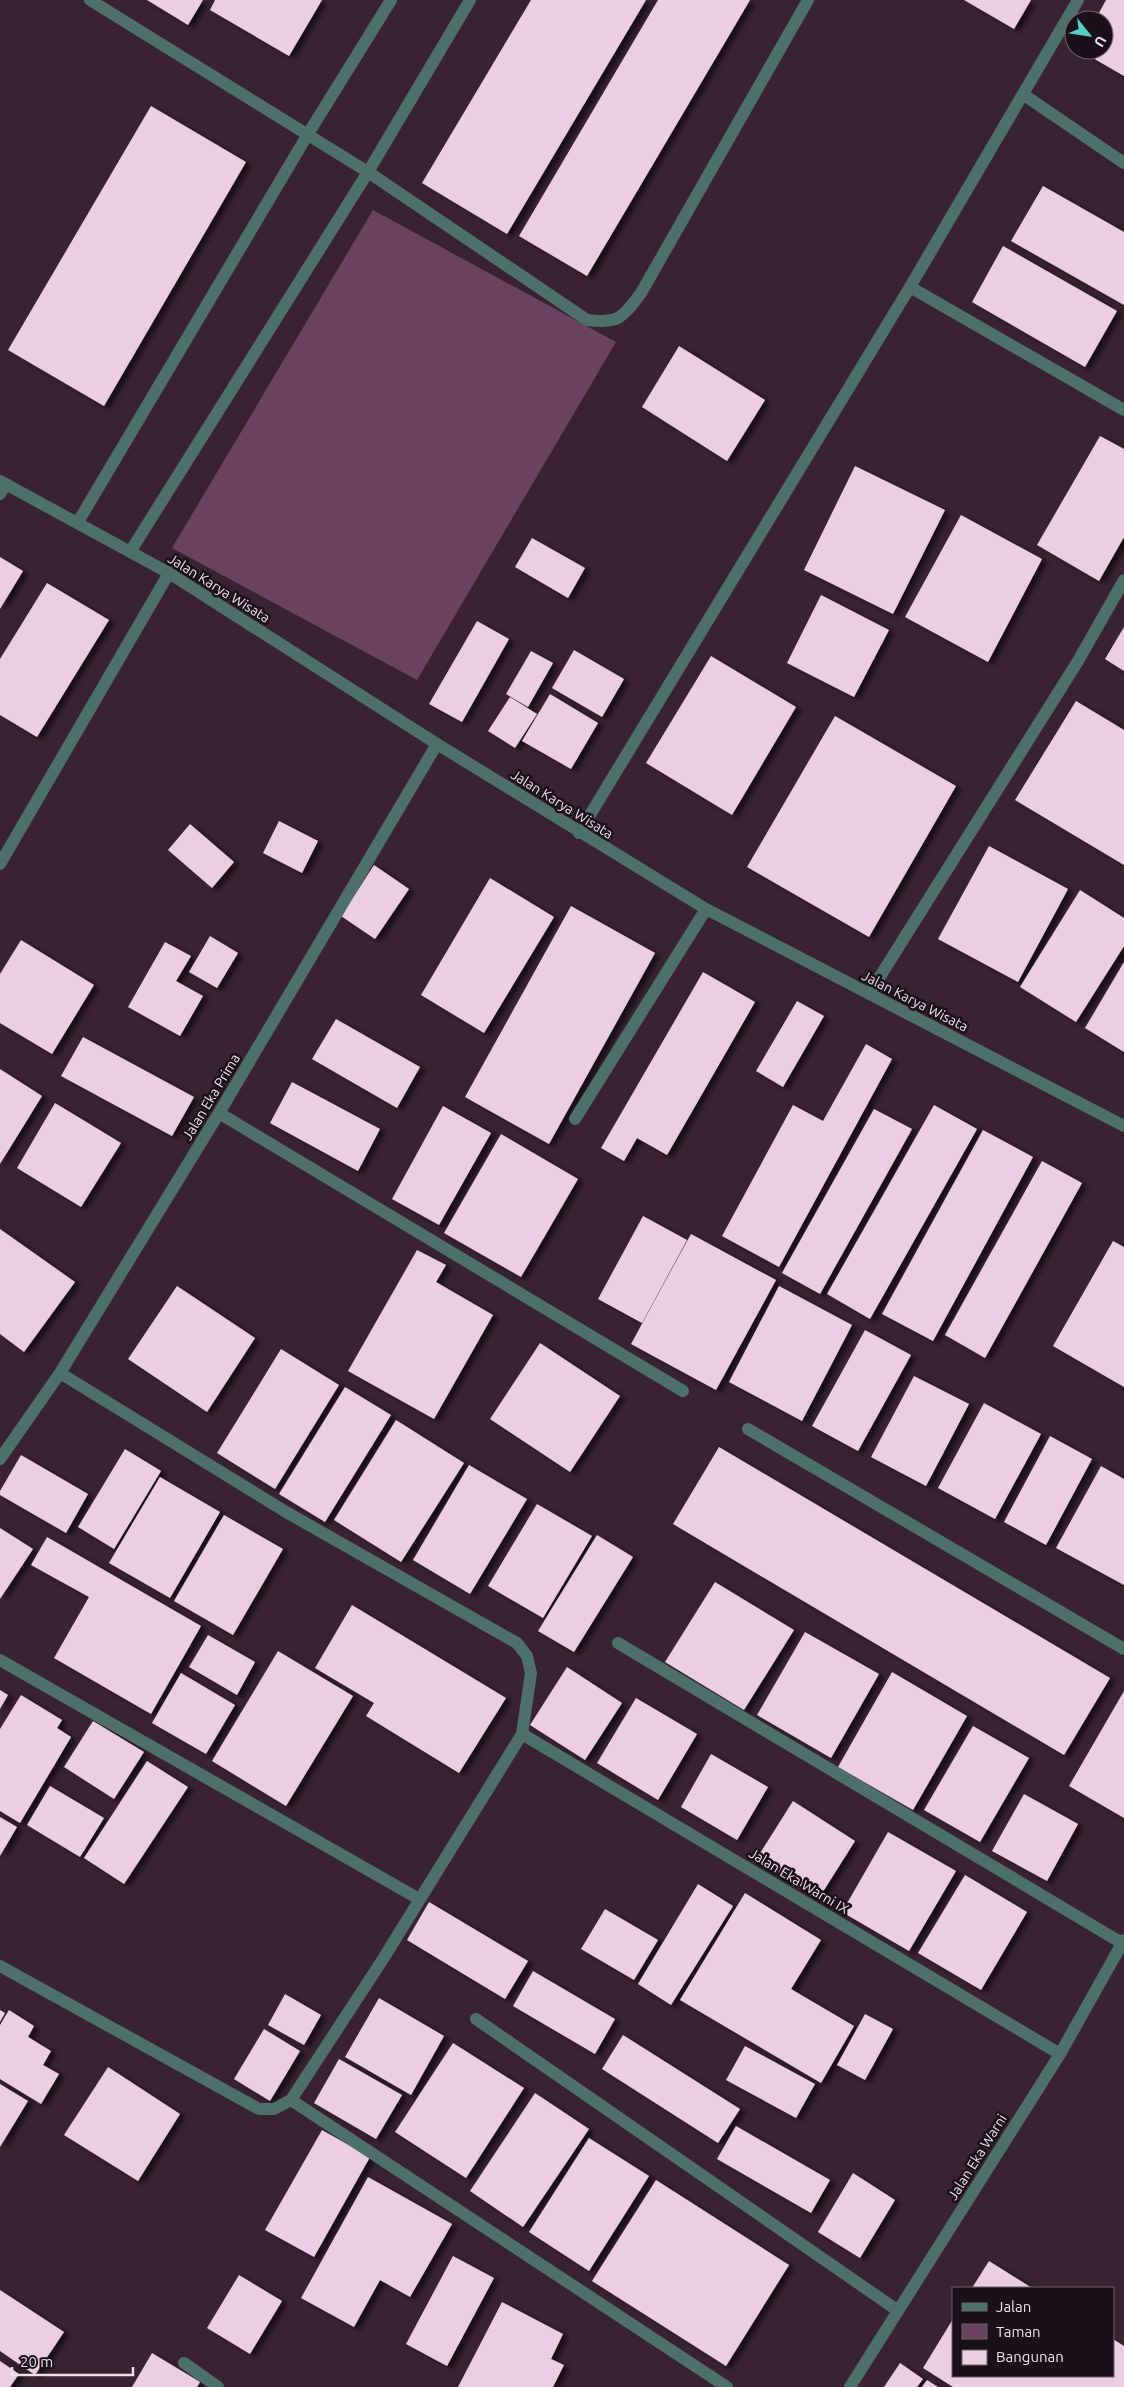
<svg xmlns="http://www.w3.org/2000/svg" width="1124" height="2387" viewBox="0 0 1124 2387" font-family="Ubuntu,sans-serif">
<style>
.green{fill:#69425d}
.building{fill:#ebcee1;filter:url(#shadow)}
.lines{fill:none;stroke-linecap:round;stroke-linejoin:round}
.service{stroke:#4d706b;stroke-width:12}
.minor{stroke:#4d706b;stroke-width:12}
.tertiary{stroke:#4d706b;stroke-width:12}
.labels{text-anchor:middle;stroke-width:5;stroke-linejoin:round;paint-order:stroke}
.street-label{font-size:14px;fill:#efe0ea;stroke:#1a1017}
</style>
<defs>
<filter id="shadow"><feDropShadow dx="5.5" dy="3" stdDeviation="2.5" flood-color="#0009"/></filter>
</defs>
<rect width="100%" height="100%" fill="#392332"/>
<path class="green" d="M373,210l243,132 -199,338 -245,-132z"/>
<path class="building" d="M147,0h56l-15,25z
M215,0h107l-33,56 -79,-46z
M531,0h115l-139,234 -85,-51z
M658,0h92l-163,276 -68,-40z
M964,0h67l-17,29z
M1106,0h18v76l-45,-26h25v-30h-9z
M151,106l95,56 -142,244 -96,-56z
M1043,186l81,46v73l-113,-64z
M1003,246l114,65 -32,56 -113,-65z
M679,346l86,54 -38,61 -85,-54z
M1100,436l24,13v88l-25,44 -62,-36z
M855,466l90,44 -52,104 -89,-44z
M961,515l81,44 -54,103 -83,-45z
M532,538l53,30 -17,30 -53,-31z
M0,557l23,14 -23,38z
M47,583l62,37 -72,117 -37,-22v-56z
M821,595l68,35 -35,67 -67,-34z
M477,621l32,18 -47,83 -33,-18z
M1124,627v44l-19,-12z
M574,650l50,29 -22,38 -50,-29z
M531,651l22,12 -25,44 -22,-13z
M711,656l85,51 -64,108 -86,-52z
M550,694l48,29 -27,46 -49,-28z
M510,697l27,17 -22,34 -27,-17z
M1076,701l48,29v135l-109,-65z
M835,716l121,70 -87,151 -122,-70z
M279,821l39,20 -16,32 -39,-20z
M190,824l44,38 -22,26 -44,-38z
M989,846l79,43 -50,93 -80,-43z
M374,865l35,24 -34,50 -34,-23z
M490,878l64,39 -70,116 -63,-38z
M1080,890l44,28v28l-48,76 -56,-35z
M571,906l84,47 -106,191 -84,-47z
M210,936l28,17 -21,35 -28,-16z
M21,940l73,45 -42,69 -52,-31v-49z
M165,942l26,14 -15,25 27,15 -23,40 -52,-29z
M1124,962v90l-39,-24z
M703,972l52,30 -88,153 -30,-17 -13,23 -23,-13z
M797,1001l27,15 -41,71 -27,-16z
M336,1019l84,48 -23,41 -85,-49z
M83,1037l111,60 -22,39 -111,-60z
M866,1044l26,15 -113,208 -57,-31 71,-131 30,16z
M0,1069l42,27 -42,68z
M292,1082l88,47 -22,42 -88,-48z
M55,1103l66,40 -40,64 -64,-39z
M934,1105l43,24 -107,190 -43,-25z
M443,1106l48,27 -52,92 -47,-26z
M874,1109l38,20 -92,165 -38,-21z
M983,1130l50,27 -100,184 -51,-27z
M501,1134l77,45 -57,98 -77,-44z
M1042,1161l40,22 -97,175 -40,-23z
M643,1216l44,24 -45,83 -44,-24z
M0,1229l75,53 -51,70 -24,-18z
M691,1234l85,46 -60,110 -85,-46z
M1113,1241l11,6v140l-71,-41z
M417,1250l29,15 -10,17 57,33 -59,104 -86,-48z
M177,1286l78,52 -48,74 -79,-53z
M779,1286l73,39 -50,96 -73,-39z
M865,1330l46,25 -53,96 -46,-25z
M540,1343l80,53 -50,76 -80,-53z
M281,1349l58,36 -64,104 -58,-36z
M914,1376l55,28 -43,82 -55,-29z
M345,1387l46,28 -66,107 -46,-28z
M984,1403l57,31 -46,85 -57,-31z
M396,1420l68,43 -63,99 -67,-42z
M1050,1436l42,23 -46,86 -42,-23z
M719,1447l391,231 -46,77 -391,-231z
M125,1449l36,22 -47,78 -36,-22z
M21,1455l67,39 -22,39 -66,-38v-4z
M469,1465l58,34 -57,95 -57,-34z
M1101,1466l23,13v106l-68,-37z
M160,1477l60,35 -50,86 -61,-35z
M537,1504l55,32 -49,82 -55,-32z
M224,1515l59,34 -50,86 -59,-34z
M0,1528l33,21 -33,50z
M597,1535l36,22 -59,95 -36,-21z
M47,1537l154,89 -50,88 -97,-56 35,-61 -58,-32z
M715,1582l79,48 -50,80 -79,-48z
M352,1605l154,93 -47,75 -93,-57 8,-13 -59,-35z
M805,1632l74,42 -48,84 -74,-43z
M208,1635l47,27 -18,33 -48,-28z
M278,1651l75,45 -67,110 -74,-45z
M567,1667l55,36 -37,57 -55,-35z
M892,1672l75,44 -54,94 -75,-43z
M181,1673l54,32 -29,49 -54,-31z
M0,1690l8,5 -8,14z
M1124,1691v127l-55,-32z
M21,1695l41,25 -5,8 14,9 -51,86 -20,-12v-82z
M636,1698l61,36 -39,66 -61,-37z
M93,1721l51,31 -30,47 -50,-32z
M973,1726l56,32 -49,84 -56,-32z
M711,1754l57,33 -31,53 -56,-33z
M147,1761l41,26 -64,97 -40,-26z
M50,1786l54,32 -24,39 -53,-32z
M1024,1794l54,30 -31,57 -55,-30z
M793,1801l62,40 -36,57 -62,-40z
M0,1817l17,10 -17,29z
M888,1832l68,39 -47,80 -67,-39z
M965,1875l62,37 -46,78 -63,-37z
M698,1884l35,22 -62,99 -33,-21z
M745,1893l76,47 -30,49 63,37 -33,57 -141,-83z
M429,1902l99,59 -23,38 -98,-59z
M605,1909l53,31 -24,40 -53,-31z
M533,1971l82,48 -20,35 -82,-48z
M285,1994l36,21 -17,30 -36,-20z
M379,1998l65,38 -33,59 -66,-38z
M0,2010l5,3 -5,9z
M9,2010l25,16 -6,11 23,14 -8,14 16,9 -18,30 -41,-25v-54z
M865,2014l28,15 -28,51 -28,-15z
M264,2029l36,22 -30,50 -36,-22z
M623,2035l117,74 -22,34 -116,-74z
M453,2043l71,45 -58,90 -71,-46z
M745,2046l70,38 -19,34 -70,-38z
M339,2059l63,36 -26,44 -62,-36z
M108,2067l72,47 -42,67 -74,-46z
M0,2084l28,17 -28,46z
M535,2093l54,36 -66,98 -53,-36z
M736,2126l94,54 -19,33 -94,-54z
M322,2130l48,27 -56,100 -49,-27z
M589,2138l60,38 -60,95 -60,-39z
M853,2173l42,27 -35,58 -42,-26z
M368,2177l84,47 -42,73 -30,-17 -26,47 -53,-29z
M656,2180l133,85 -63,101 -134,-85z
M453,2256l41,22 -47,88 -41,-22z
M989,2261l43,27h-60z
M239,2275l43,26 -32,53 -43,-26z
M0,2290l64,42 -29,43 -35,-24z
M502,2302l61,32 -12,25 13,6 -11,22h-95z
M953,2319v57h160v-37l11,7v41h-171l-30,-19z
M152,2353l48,29 -3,5h-65z
M0,2361l19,13 -9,13h-10z
M900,2363l23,16 -6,8h-33z
M927,2380l11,7h-16z"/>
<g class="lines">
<path class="service" d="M575,1119l131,-210"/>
<path class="minor" d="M90,0l278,172 219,148c32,4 35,-2 54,-27l167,-293
M1024,95l100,68
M910,287l214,123
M0,494l6,-10
M78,522l230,-388 83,-134
M130,552l238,-380 102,-172
M579,833l331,-546 168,-287
M0,864l169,-291
M869,994l209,-333 46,-81
M219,1113l464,278
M748,1429l376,220
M0,1459l60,-86 159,-260 218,-369
M618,1643l504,300
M0,1660l419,239
M522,1734l538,320
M0,1966l259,143h15l17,-9 92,-141 139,-225 9,-61 -4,-17 -10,-13 -231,-131 -226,-139
M476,2019l421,291
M291,2100l436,287
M184,2363l34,24
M850,2387l210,-333 64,-114"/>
<path class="tertiary" d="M0,481l169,92 268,171 269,165 418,217"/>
</g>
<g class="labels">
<g class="street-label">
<text transform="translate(219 588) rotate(32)" y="5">Jalan Karya Wisata</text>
<text transform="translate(562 804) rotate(32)" y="5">Jalan Karya Wisata</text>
<text transform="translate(915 1001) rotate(27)" y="5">Jalan Karya Wisata</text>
<text transform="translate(211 1097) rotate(-59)" y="5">Jalan Eka Prima</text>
<text transform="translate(799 1881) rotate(31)" y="5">Jalan Eka Warni IX</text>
<text transform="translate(977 2157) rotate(-58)" y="5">Jalan Eka Warni</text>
</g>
</g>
<rect x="952" y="2287" width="162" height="90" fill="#1a1017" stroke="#6f636b"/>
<rect x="962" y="2303" width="25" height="8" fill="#4d706b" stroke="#6f636b"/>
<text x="996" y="2312" font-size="15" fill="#efe0ea">Jalan</text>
<rect x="962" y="2324" width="25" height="15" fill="#69425d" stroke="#6f636b"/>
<text x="996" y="2337" font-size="15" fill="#efe0ea">Taman</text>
<rect x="962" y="2350" width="25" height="15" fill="#ebcee1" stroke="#6f636b"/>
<text x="996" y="2362" font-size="15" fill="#efe0ea">Bangunan</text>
<g transform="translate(1089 35) rotate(120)"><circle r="24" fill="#1a1017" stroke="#6f636b"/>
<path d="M0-4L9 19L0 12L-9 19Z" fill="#57cec1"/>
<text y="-8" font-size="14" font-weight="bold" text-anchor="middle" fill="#efe0ea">U</text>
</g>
<path d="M12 2367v8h121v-8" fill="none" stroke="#efe0ea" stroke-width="2.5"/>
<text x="20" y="2367" font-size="15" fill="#efe0ea" stroke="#1a1017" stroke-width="4" paint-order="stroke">20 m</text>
</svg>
